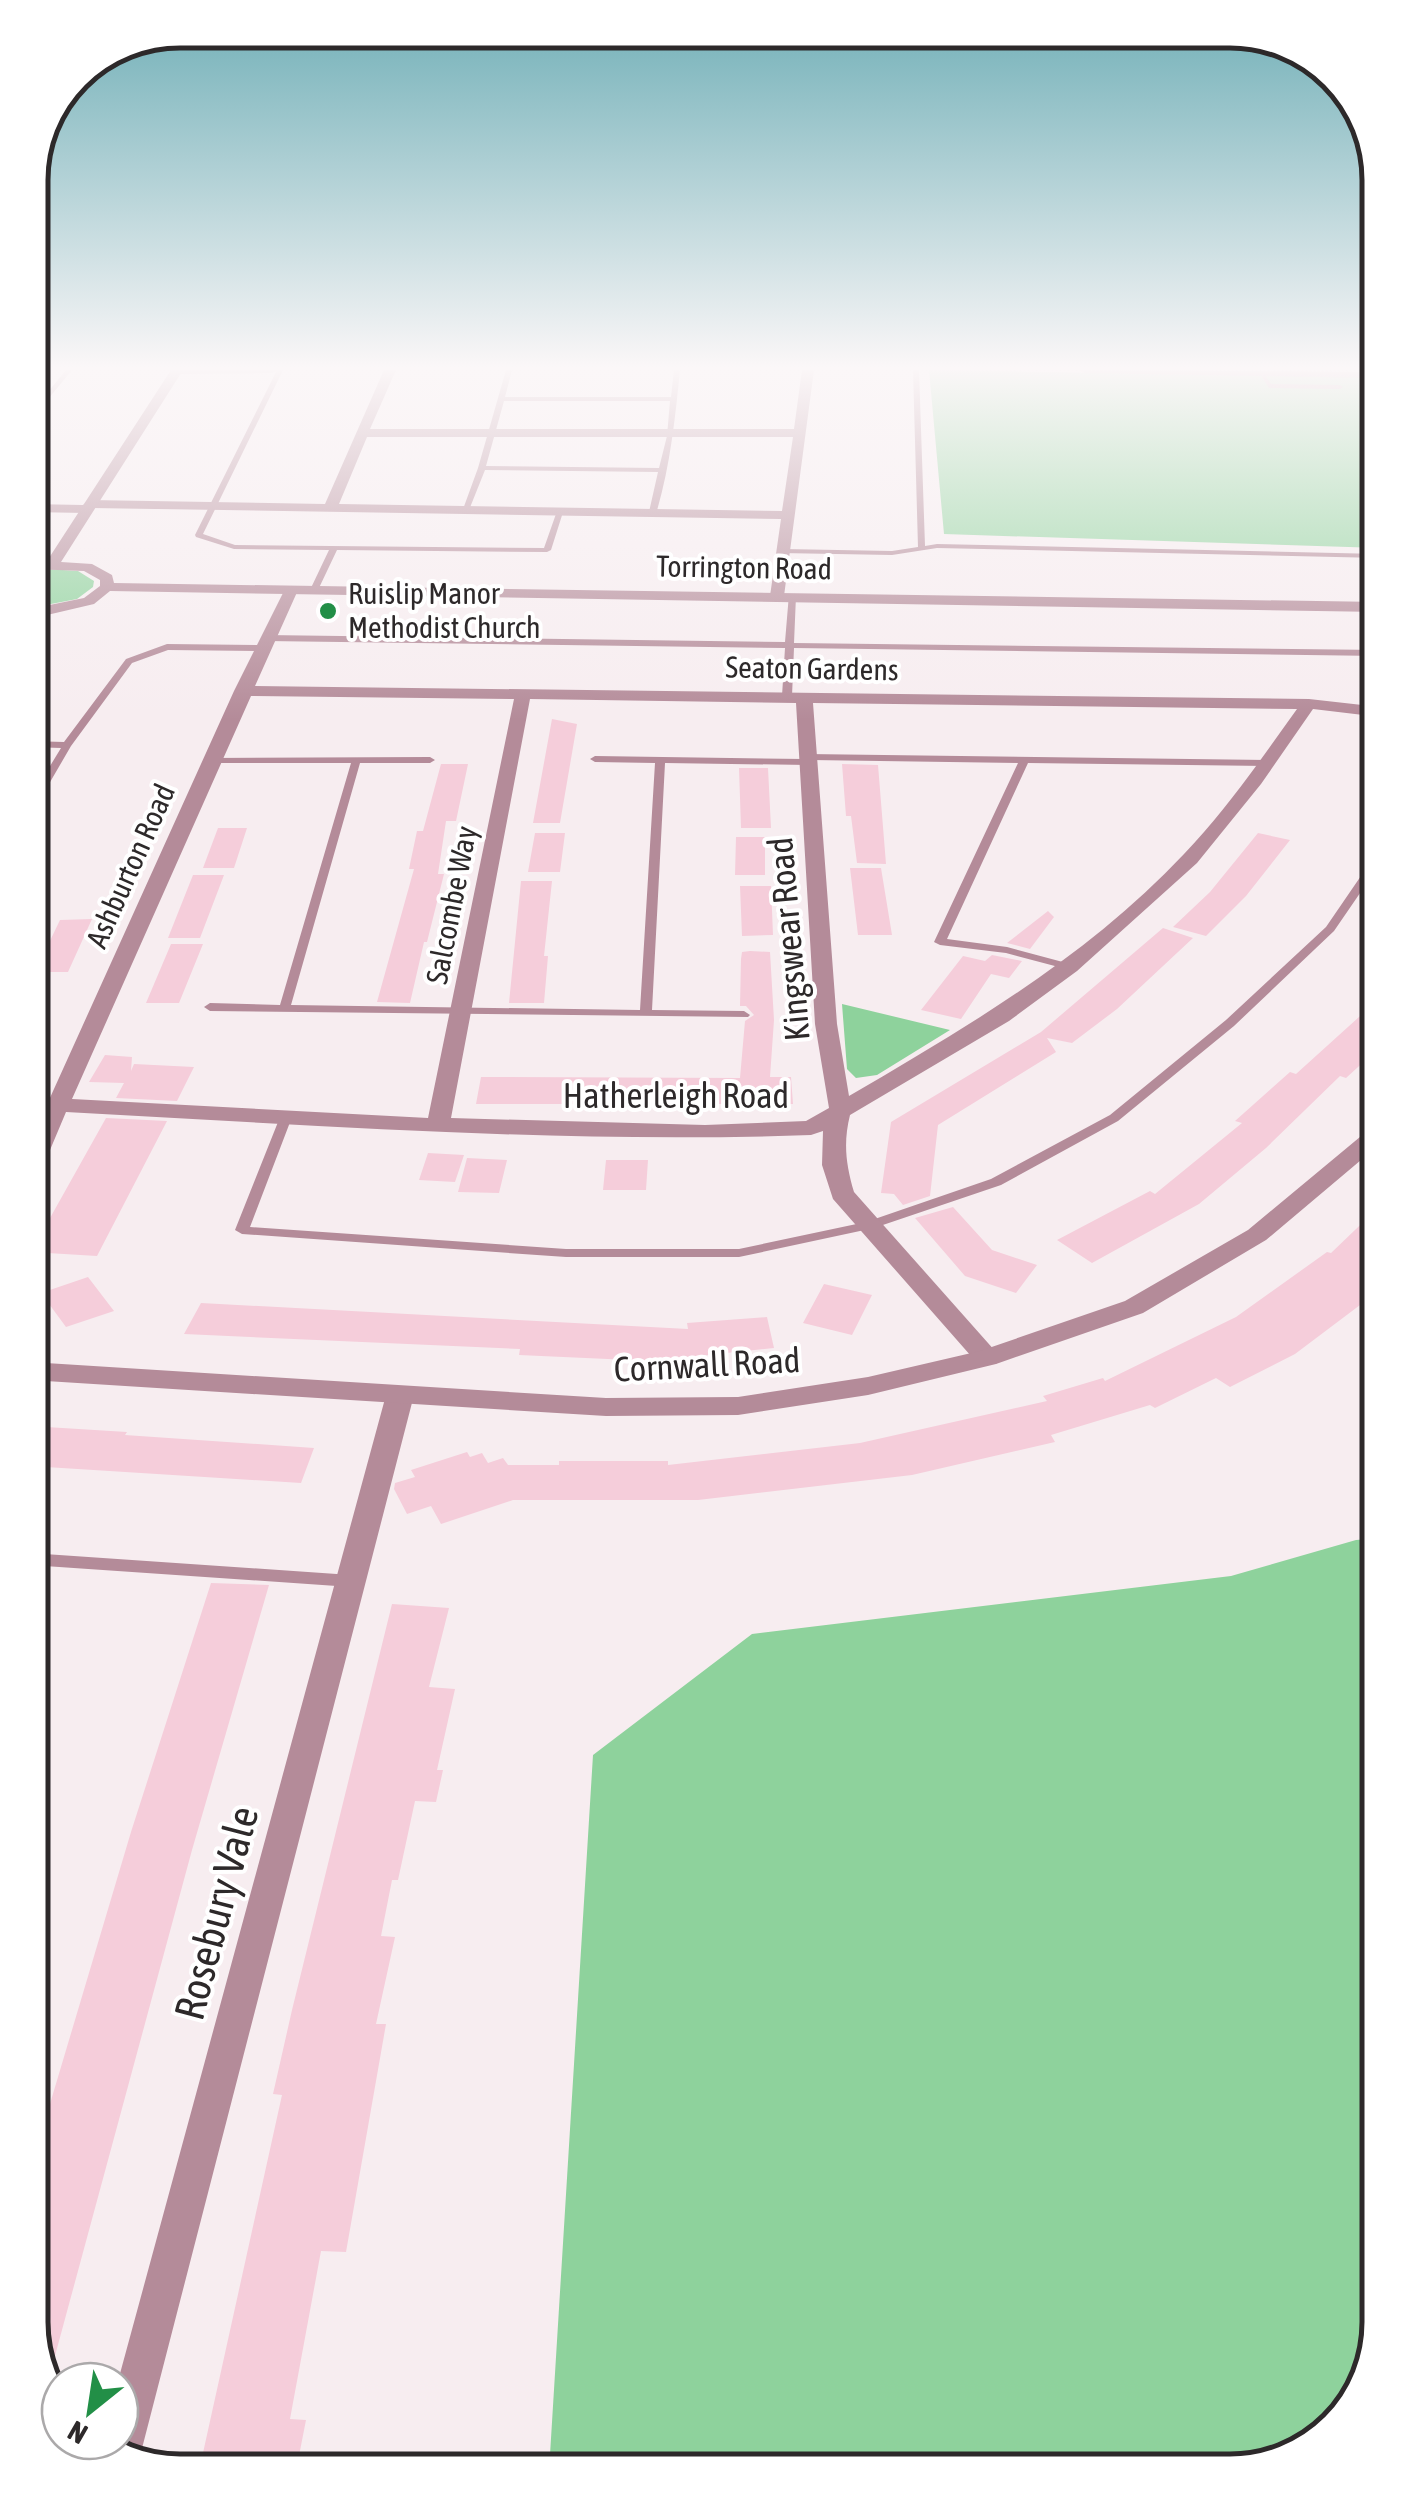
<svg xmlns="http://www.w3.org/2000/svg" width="1410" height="2501" viewBox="0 0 1410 2501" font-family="'Asap Condensed',sans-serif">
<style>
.green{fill:#8ed29c}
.building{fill:#f5cdda}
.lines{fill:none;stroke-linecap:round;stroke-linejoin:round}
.service{fill:#b48b99;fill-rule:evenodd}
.minor{fill:#b48b99;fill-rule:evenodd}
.tertiary{fill:#b48b99;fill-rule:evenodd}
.poi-dot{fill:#228f47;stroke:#fff;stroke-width:4}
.labels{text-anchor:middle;stroke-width:8;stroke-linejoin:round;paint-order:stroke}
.far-street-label{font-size:30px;fill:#2d292a;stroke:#fff}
.far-poi-label{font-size:30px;fill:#2d292a;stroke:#fff;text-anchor:start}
.street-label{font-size:35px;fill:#2d292a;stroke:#fff}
.near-street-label{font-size:42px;fill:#2d292a;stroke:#fff}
.rim{fill:none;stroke:#2d292a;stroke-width:5}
</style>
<rect width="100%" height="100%" fill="#f7edf0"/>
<path class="green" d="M929,370l432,7 19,17v154l-436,-14z
M47,569l31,2 16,10 -1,6 -16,12 -47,9v-38z
M842,1004l108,26 -73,45 -21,3 -9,-9z
M1380,1538v785l-25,81 -59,52 -65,15h-682l44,-716 159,-121 479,-58 125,-36z"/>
<path class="building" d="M552,719l25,5 -17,99h-27z
M441,764h27l-12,57h-10l-8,53h6l-17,68h-3l-14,61 -33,-1 37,-133h-5l8,-38h6z
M842,764l36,1 8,99 -29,-1 -6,-47h-5z
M739,768h29l3,60h-30z
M218,828h29l-13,40h-31z
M535,833h30l-5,39h-32z
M1258,833l32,7 -44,56 -40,40 -33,-9 37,-35z
M736,837h29v38h-30z
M850,868h31l11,67h-34z
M193,875h31l-24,63h-32z
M521,881h31l-8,75h4l-4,47h-35z
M740,886h31l2,49 -31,1z
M1048,911l6,6 -24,32 -23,-6z
M92,919l-24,53h-33l25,-52z
M1163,928l30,10 -76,71 -45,34 -25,-5 9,14 -118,73 -8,71 -27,9 -9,-11 -13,-1 10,-71 150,-90z
M171,944h32l-24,59h-33z
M750,951l20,1 4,68 -4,57h21l2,27h-317l5,-27 259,1 5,-57 9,-6 -8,-9h-6l1,-47 1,-7z
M992,955l30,6 -13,17 -18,-4 -30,45 -40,-9 42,-54 22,5z
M1380,998v49l-34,31 -6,-2 -74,72 -67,56 -107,59 -35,-23 93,-49 5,3 87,-71 -7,-2 55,-49 6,2z
M105,1055l27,2 -1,14 3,-7 60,3 -17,34 -61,-3 8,-15 -35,-1z
M106,1118l61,3 -70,135 -66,-4z
M428,1153l36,2 -9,27 -36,-2z
M467,1158l40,2 -8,33 -41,-1z
M606,1160h42l-2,30h-43z
M1380,1206v84l-85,64 -65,33 -14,-9 -61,30 -5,-3 -99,30 4,7 -143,33 -214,25h-185l-72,24 -10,-18 -24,8 -13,-25 1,-6 20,-6 -4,-7 56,-18 3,5 12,-4 6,10 15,-5 5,7h51v-4h109v4l192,-22 187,-42 -4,-5 60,-18 2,3 131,-64 91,-65 4,1z
M953,1207l39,43 45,15 -21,28 -51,-17 -50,-58z
M88,1277l26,34 -48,16 -25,-34z
M824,1284l48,11 -20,40 -49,-12z
M201,1303l487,26 -1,-6 80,-6 7,31 -122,13 -133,-6 1,-6 -336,-15z
M30,1426l97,6 -2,3 189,13 -13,35 -271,-17z
M211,1583l58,2 -77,265 -146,539 -16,-67v-151l101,-339z
M392,1604l57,4 -20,79 26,2 -18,81h6l-7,32 -21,-1 -17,79h-6l-11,56 14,1 -19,87h10l-40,228 -25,-1 -31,168 16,1 -10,51h-97l83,-376 -9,-1 19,-84z"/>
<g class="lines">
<path class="service" d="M66,370h6l-42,51v-7z
M277,370h6l-80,164 32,11 309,3 13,-37 7,-2 -13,41 -4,2 -210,-2 -19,40 -4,2 -4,-2 19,-40 -95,-1 -38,-12 -1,-2z
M506,370h6l-7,27h166l3,-27h6c-5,50 -10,97 -24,144l-7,-2 9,-40 -173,-2 -16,40 -7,2 16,-44zM504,401h166l-3,35 -8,32 -173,-2z
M913,370h6l6,176 12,-2 443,10v4l-443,-10 -45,7 -112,-2v-4h3l109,2 26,-4z
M1259,372h4l8,12 69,1 3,2 -3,2 -71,-1z
M789,594l7,2 -2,47 586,7v6l-586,-8 -2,48 -5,3 -5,-3 3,-48 -519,-7 -4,-3 4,-3 519,7z
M167,644l95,1 4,3 -4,3 -94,-1 -36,13 -61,83 -36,62 -5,3v-12l31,-51 -31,-1v-6l34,1 62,-83z
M807,754l460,6 5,3 -5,3 -239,-3 -81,176 60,8 67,18 2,2 -6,3 -64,-17 -66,-8 -6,-3 84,-179 -207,-3 2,2 -5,3 -143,-2 -13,247 92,1 6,4 -2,2 -538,-6 -6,-4 6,-4 70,2 71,-242h-139l-5,-3 2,-2 221,-1 5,3 -5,3h-70l-69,242 349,5 15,-247 -60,-1 -5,-3 5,-3 209,3 -2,-2z
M1380,853v11l-46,67 -100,95 -116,95 -117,64 -127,43 -135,29h-173l-324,-23 -7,-4 45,-113 6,-4 6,4 -42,110 316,22h173l127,-27 125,-43 119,-64 116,-95 100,-93 50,-73z
M30,1553l321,22 6,2 2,4 -2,4 -6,2 -321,-22z"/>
<path class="minor" d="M171,370h107l-6,3 -96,1z
M384,370h12l-26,59h424l8,-59h12l-30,226 -7,4 -7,-4 11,-77 -689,-11 -6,5 -56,-1v-8l53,1 6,-5 236,4zM367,437h426l-11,74 -443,-7z
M1079,370l301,2v6l-295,-5z
M286,587l12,3 -43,96 1054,13 71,8v10l-67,-8 -52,75 -64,79 -120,108 -68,50 -159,94c-7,28 -4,50 4,77l142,160 4,6 -4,6h-18l-145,-165 -11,-34 1,-34 -12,4c-248,9 -497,-10 -745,-23l-24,57 -12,7v-34l204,-451zM251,696l263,3 -86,419 -356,-19zM530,699l266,4 19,321 14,84 -23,13 -101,4 -254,-7zM813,703l484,6c-35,49 -71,101 -113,145 -96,102 -215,172 -335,242l-12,-72z
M400,1386l10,3 4,6 -275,1065 -39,-13 2,-6h18l-2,-60 268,-986 4,-6z"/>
<path class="tertiary" d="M171,370h12l-122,192 31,2 20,11 2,8 1266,19v10l-1270,-21 -16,13 -64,15v-10l54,-11 16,-12v-6l-16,-9 -54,-2v-8h17z
M1380,1125v19l-114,96 -123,73 -147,51 -128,31 -130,20 -132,1 -576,-36v-18l576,36 132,-1 130,-20 112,-26 145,-50 123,-71 124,-103z"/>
</g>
<linearGradient id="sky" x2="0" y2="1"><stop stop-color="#6eaeb6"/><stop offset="0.51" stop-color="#fbf7f8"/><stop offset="1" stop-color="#fbf7f8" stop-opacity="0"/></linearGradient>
<rect width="1410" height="720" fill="url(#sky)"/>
<circle class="poi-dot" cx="328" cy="611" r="10"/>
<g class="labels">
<g class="far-street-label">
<text transform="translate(744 568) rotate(1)" y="10">Torrington Road</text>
<text transform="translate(812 669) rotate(1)" y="10">Seaton Gardens</text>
<text transform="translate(131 866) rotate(-66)" y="10">Ashburton Road</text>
<text transform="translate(452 905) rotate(-79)" y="10">Salcombe Way</text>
</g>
<g class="far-poi-label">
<text x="348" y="604">Ruislip Manor<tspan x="348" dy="34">Methodist Church</tspan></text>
</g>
<g class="street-label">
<text transform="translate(789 939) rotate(-95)" y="12">Kingswear Road</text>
<text x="676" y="1108">Hatherleigh Road</text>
<text transform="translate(707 1365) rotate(-3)" y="12">Cornwall Road</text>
</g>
<g class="near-street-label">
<text transform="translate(216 1913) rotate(-75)" y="15">Rosebury Vale</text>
</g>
</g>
<path d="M0 0H1410V2501H0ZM180 48H1230A132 132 0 0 1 1362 180V2322A132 132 0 0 1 1230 2454H180A132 132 0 0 1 48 2322V180A132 132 0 0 1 180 48Z" fill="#fff" fill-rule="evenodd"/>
<path class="rim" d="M180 48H1230A132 132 0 0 1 1362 180V2322A132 132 0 0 1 1230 2454H180A132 132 0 0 1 48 2322V180A132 132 0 0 1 180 48Z"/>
<g transform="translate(90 2411) rotate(210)"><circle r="48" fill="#ffffff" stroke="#aba9aa" stroke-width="2.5"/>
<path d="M0-8L18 38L0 25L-18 38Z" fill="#228f47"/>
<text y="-15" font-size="28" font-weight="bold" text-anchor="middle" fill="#2d292a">N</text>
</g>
</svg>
